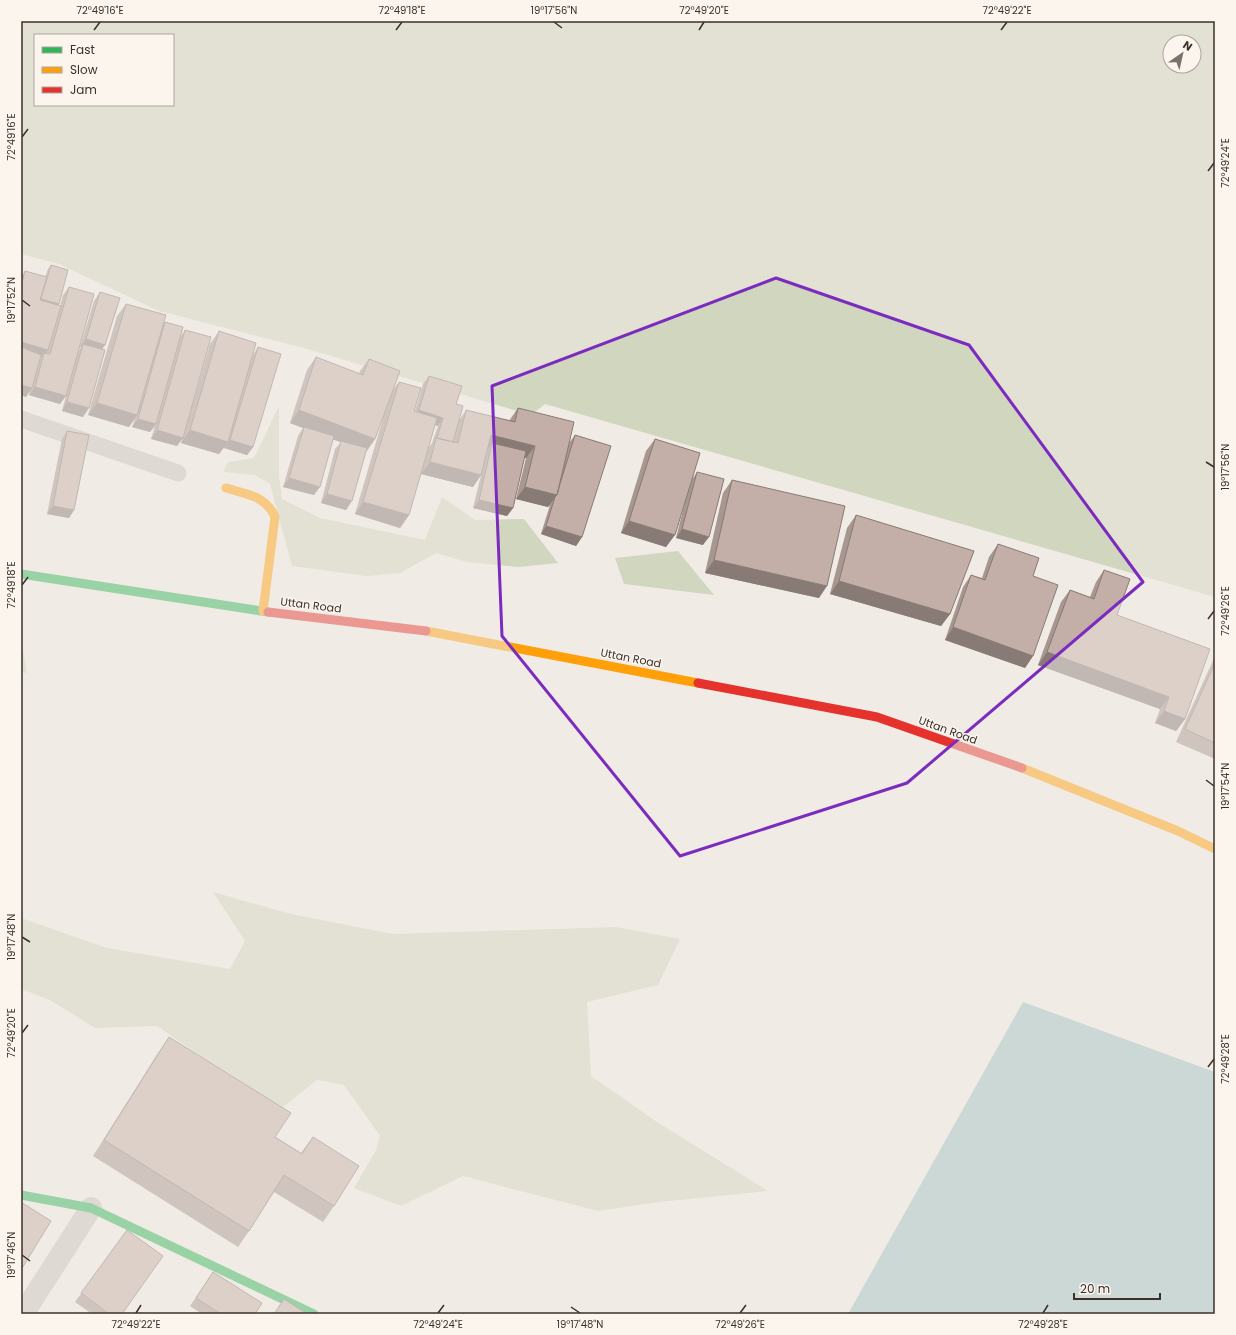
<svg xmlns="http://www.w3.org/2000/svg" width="1236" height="1335" viewBox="0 0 1236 1335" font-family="Poppins,sans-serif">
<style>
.green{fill:#d1d6bf;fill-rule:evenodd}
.water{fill:#a1c2c1}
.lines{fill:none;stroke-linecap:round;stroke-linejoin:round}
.lane{stroke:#c9c3be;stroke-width:17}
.street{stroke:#c9c3be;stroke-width:22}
.fast{stroke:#30b455;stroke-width:9}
.slow{stroke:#ff9f0a;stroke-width:9}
.jam{stroke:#e5322d;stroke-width:9}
.wall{fill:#a89690;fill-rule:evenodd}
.shaded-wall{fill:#887a75}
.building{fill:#c3afa7;stroke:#887a75}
.marked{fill:none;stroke:#7b2cbf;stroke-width:3;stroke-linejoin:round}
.ticks{fill:none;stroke:#3b302b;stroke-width:1.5}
.labels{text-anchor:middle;stroke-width:3;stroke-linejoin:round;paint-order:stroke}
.street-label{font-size:11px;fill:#3b302b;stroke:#fbf5ee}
.neatline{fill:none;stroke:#3b302b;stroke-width:1.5}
.ticks-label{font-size:10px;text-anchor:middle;fill:#3b302b}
</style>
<rect width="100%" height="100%" fill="#f0ebe5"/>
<path class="green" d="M21,21h1194v576l-670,-193 -14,11 -227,-67 -145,-37 -100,-47 -38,-10zM35,35h138v70h-138zM1170,42h24v24h-24z
M279,406v70l3,23 38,19 105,22 17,-43 33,23 49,-1 34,44 -40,4 -51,-5 -31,-9 -36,20 -34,3 -74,-10 -22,-82 -15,-9 -32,-3 5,-10 26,-4z
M678,551l36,44 -90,-11 -9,-26z
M21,637l6,38 -6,-6z
M213,892l78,22 102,20 223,-7 64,12 -22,46 -71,17 4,74 66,46 111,69 -109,11 -61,9 -135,-35 -62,30 -47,-18 22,-38 4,-14 -36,-51 -27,-5 -38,30 -122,-84 -62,2 -45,-28 -29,-11v-71l86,30 123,21 15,-28z"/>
<path class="water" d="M1023,1002l192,70v242h-367z"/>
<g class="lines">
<path class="lane" d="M21,419l157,54"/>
<path class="street" d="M23,1314l68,-106"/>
<path class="fast" d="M21,574l247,38
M21,1195l70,13 223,106"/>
<path class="slow" d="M226,488c20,6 40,8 49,29l-12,94
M426,631l272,52
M1022,768l156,63 37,18"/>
<path class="jam" d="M268,612l158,19
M698,683l179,34 145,51"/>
</g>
<path class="wall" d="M51,265l8,39 -1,2h2l3,-11 6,-8 9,65 3,-5h-1l14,-46 6,-9 5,53 -3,4 -19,68 -21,-6 10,-38 -12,31 -31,-9 1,-4 -4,6 -5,-2v-118l4,-6 20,6 3,-8z
M126,304l37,21 2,-3 16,14 4,-6 8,73 17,-59 9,-13 34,24 5,-8 -5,100 -6,8 -23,-7 1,-2 -6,8 -38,-11 1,-4 -5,7 -26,-7 4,-13 -5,6 -18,-5 3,-9 -6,9 -41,-12 29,-99z
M316,357l43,17 1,-3 9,-12 23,32 7,-9 16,29 8,-27 6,-8 27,28 4,15 6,-9 43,11 9,-13 51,35 6,-8 7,102 -6,9 -35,-12 9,-29 -2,2 -32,-8 10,-41h-2l-11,50 -6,8 -34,-8 8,-33 -8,12 -52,-13 3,-12 -15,53 -9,13 -45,-14 31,-106 -11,31 -9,13 -20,58 -25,-7 14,-54 6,-7 -8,-3 -19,56 -31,-8 15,-51 5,-8 -13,-5 17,-53zM435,425l3,1 -6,17 -4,6z
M67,431l7,79 -5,8 -22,-4 15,-75z
M655,439l38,39 4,-6 6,73 -27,-7 9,-36 -19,45 -45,-14 25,-82z
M732,480l87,118 -114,-25 18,-80z
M856,515l94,99 -9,12 -111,-32 17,-66z
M998,544l35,32v80l-8,12 -80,-28 18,-53 8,-12 11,3 7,-21z
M1104,570l13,45 68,104 -9,12 -21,-8 5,-14 -122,-44 23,-63 9,-12 20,7 6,-15z
M1215,656v103l-39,-17z
M169,1037l106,100 26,16 12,-16 21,69 -11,16 -49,-30 -25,39 -11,16 -145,-91 65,-103z
M127,1230l-5,84h-30l-17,-12z
M213,1272l42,42h-53l-12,-8z"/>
<path class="shaded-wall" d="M41,299l18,5 -3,5 -18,-6z
M86,339l19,6 -6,8 -16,-9 -2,3h-1z
M21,342l27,8 -5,8 1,-5 -4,5 -19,-5z
M21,385l11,3 -6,9 -5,-2z
M35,387l31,9 -6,8 -31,-9z
M67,402l22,6 -6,9 -21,-6z
M97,403l40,12 -8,12 -41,-12z
M299,410l76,29 -9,13 -76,-29z
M419,410l24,8 -5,8 -25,-7z
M138,419l18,5 -6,8 -18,-5z
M157,430l26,8 -6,8 -26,-7z
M190,430l38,12 -9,12 -38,-11z
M491,435l44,11 -9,12 -35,-8 1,-7 -4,6 -6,-1z
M230,440l23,7 -6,8 -23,-7z
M430,462l51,13 -8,12 -52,-13z
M289,478l31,9 -6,8 -31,-8z
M525,487l32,8 -9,12 -32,-8z
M327,494l25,7 -6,9 -25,-7z
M479,500l34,8 -6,8 -34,-8z
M363,502l46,13 -9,13 -45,-14z
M53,506l21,4 -5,8 -22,-4z
M629,521l46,14 -9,12 -45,-14z
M546,526l36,11 -6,9 -35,-12z
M682,529l27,8 -6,8 -27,-7z
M714,560l113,26 -8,12 -114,-25z
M839,581l111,33 -9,12 -111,-32z
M953,627l80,29 -8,12 -80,-28z
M1047,652l122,45 -9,12 -122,-44z
M1164,711l21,8 -9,12 -21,-8z"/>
<path class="building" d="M51,265l17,5 -9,34 -18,-5z
M25,271l22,6 -7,23 21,6 -13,44 -27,-8v-56z
M69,287l25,7 -28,102 -31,-9 9,-34 6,1z
M100,292l20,6 -15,47 -19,-6z
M126,304l40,11 -29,100 -40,-12z
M165,322l18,5 -27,97 -18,-5z
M185,330l26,7 -28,101 -26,-8z
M219,331l37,12 -28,99 -38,-12z
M83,344l22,6 -16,58 -22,-6z
M21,347l20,8 -9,33 -11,-3z
M258,347l23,7 -28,93 -23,-7z
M316,357l47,18 6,-16 31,12 -25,68 -76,-29z
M429,376l33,10 -6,18 7,2 -10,36 -16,-4 6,-20 -24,-8z
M399,382l22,6 -7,23 23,7 -28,97 -46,-13z
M518,408l56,14 -17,73 -32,-8 10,-41 -44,-11 -10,40 -51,-13 6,-24 22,5 8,-33 49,12z
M304,427l30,9 -14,51 -31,-9z
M67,431l22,4 -15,75 -21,-4z
M575,435l36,11 -29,91 -36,-11 9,-29 2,-2 3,-11z
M655,439l45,14 -25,82 -46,-14z
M341,441l26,7 -15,53 -25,-7z
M492,443l34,8 -13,57 -34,-8z
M697,472l27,7 -15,58 -27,-8z
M732,480l113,26 -18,80 -113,-26z
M856,515l118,36 -24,63 -111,-33z
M998,544l41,14 -6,18 25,9 -25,71 -80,-29 18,-52 14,5z
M1104,570l26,9 -13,36 93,34 -25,70 -21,-8 5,-14 -122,-45 23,-62 24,9z
M1215,663v80l-30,-14z
M169,1037l122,76 -16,24 27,17 11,-17 46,29 -25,40 -50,-31 -35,56 -145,-91z
M21,1202l30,19 -30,49z
M127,1230l36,26 -41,58h-13l-28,-21z
M213,1272l49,31 -7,11h-34l-25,-16z
M284,1299l23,15h-33z"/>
<path d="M0 0H1236V1335H0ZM776,278l193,67 174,237 -236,201 -227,73 -178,-220 -10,-250z" fill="#f0ebe5" fill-opacity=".55" fill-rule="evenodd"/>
<path class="marked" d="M776,278l193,67 174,237 -236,201 -227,73 -178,-220 -10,-250z"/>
<path class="ticks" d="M554,22l8,6M94,30l6,-8M396,30l6,-8M699,30l5,-8M1001,30l6,-8M22,137l6,-8M1208,171l6,-8M22,300l8,6M1206,462l8,5M22,585l6,-8M1208,619l6,-8M1206,780l8,6M22,937l8,5M22,1033l6,-8M1208,1067l6,-8M22,1255l8,6M571,1307l9,6M136,1313l5,-8M438,1313l6,-8M740,1313l6,-8M1043,1313l5,-8"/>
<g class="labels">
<g class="street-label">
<text transform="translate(311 605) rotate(7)" y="4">Uttan Road</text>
<text transform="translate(631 658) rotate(11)" y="4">Uttan Road</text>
<text transform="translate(948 730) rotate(20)" y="4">Uttan Road</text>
</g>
</g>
<rect width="1236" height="1335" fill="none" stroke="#fbf5ee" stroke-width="44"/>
<rect x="34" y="34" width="140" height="72" fill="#fbf5ee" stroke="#aea6a0"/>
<rect x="42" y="47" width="20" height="6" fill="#30b455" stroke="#aea6a0"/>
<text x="70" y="54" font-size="12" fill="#3b302b">Fast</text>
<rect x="42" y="67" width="20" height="6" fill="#ff9f0a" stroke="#aea6a0"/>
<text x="70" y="74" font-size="12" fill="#3b302b">Slow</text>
<rect x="42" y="87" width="20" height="6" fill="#e5322d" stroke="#aea6a0"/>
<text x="70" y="94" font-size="12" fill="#3b302b">Jam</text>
<g transform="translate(1182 54) rotate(34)"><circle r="19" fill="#fbf5ee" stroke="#aea6a0"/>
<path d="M0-3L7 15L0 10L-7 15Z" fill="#7a716c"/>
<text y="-6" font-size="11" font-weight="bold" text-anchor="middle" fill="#3b302b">N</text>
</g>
<path d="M1074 1293v6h86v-6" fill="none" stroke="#3b302b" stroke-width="2"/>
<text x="1080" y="1293" font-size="12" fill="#3b302b" stroke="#fbf5ee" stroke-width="3" paint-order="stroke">20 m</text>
<rect x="22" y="22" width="1192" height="1291" class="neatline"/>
<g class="ticks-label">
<text x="100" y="14">72°49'16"E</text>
<text x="402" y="14">72°49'18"E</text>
<text x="554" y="14">19°17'56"N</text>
<text x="704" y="14">72°49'20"E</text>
<text x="1007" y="14">72°49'22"E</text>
<text transform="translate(11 137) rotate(-90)" y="4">72°49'16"E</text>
<text transform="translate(1225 163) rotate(-90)" y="4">72°49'24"E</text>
<text transform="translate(11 300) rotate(-90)" y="4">19°17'52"N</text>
<text transform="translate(1225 467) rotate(-90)" y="4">19°17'56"N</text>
<text transform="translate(11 585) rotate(-90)" y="4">72°49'18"E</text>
<text transform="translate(1225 611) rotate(-90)" y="4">72°49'26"E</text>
<text transform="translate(1225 786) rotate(-90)" y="4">19°17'54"N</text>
<text transform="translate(11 937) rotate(-90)" y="4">19°17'48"N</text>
<text transform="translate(11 1033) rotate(-90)" y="4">72°49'20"E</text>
<text transform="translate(1225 1059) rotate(-90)" y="4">72°49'28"E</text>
<text transform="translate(11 1255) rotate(-90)" y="4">19°17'46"N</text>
<text x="136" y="1328">72°49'22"E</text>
<text x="438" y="1328">72°49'24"E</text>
<text x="580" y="1328">19°17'48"N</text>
<text x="740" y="1328">72°49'26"E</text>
<text x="1043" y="1328">72°49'28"E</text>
</g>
</svg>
